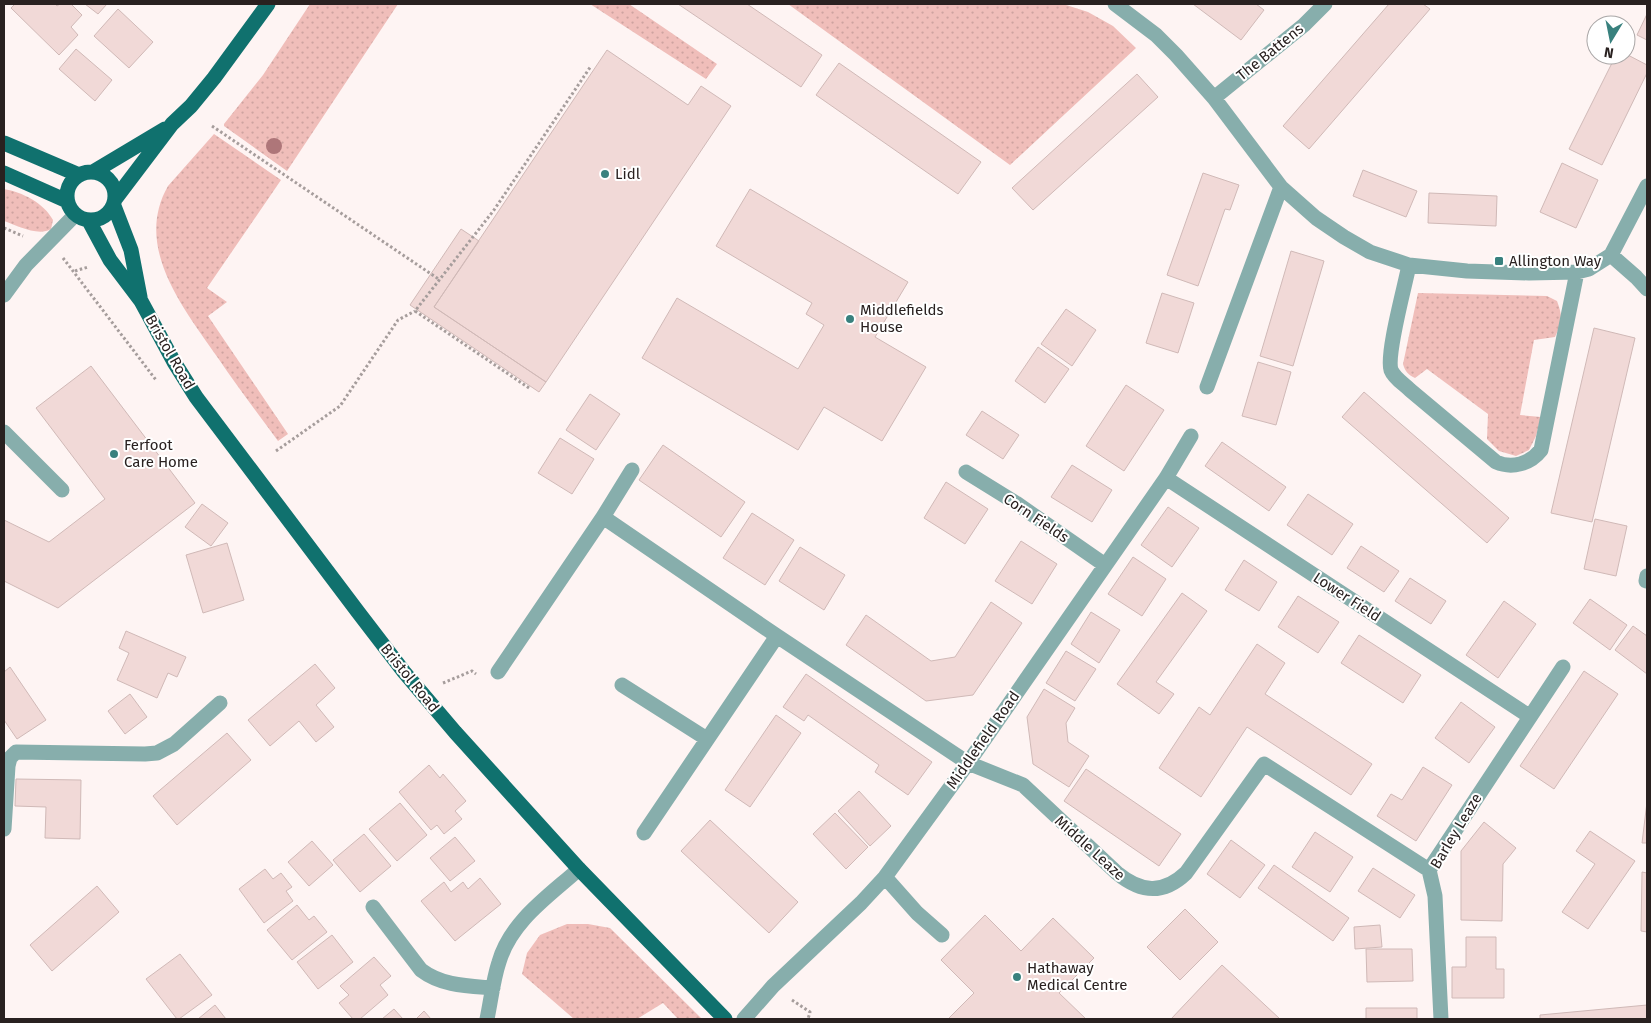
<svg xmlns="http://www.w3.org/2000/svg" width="1651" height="1023" viewBox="0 0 1651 1023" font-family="'Fira Sans',sans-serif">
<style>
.green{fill:url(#green-dots)}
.building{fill:#f1d9d7;stroke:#d0b9b7}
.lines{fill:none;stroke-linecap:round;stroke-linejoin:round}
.path{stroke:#a69d9c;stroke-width:3;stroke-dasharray:2.5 2.5;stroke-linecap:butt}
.minor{stroke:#87aeac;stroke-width:15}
.major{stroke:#10716e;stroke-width:15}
.tree{fill:#ae7679}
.poi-dot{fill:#39817e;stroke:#fff;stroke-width:2}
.labels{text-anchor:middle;stroke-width:4;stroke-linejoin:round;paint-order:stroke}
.street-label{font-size:15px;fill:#292120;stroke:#fff}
.poi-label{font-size:15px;fill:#292120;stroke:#fff;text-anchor:start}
</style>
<defs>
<pattern id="green-dots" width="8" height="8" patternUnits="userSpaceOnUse" patternTransform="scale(1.25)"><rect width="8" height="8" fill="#f0beba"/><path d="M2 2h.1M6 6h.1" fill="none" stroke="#cea3a0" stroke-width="1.8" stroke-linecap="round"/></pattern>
</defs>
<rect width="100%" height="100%" fill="#fef4f3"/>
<path class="green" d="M310,4h88l-111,167 -63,-45v-2l39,-49z
M590,4h39l88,60 -11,15z
M788,4h275l25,8 25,14 23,22 -126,117z
M214,134l67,46 -74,108 20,14 -19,14 80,118 -10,7c-20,-27 -41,-55 -60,-83 -34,-49 -85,-111 -50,-172z
M4,189c18,3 40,14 49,31l-2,9c-13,8 -35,-4 -47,-8z
M1418,293l129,3 10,5c6,16 5,21 -2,36l-21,3 -14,75 21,2 -5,19 -7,14 -13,6 -17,-5 -12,-12 1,-25 -61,-45 -12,9c-7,-3 -10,-7 -12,-14z
M567,924h21l22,4 92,91h-24l-15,-16 -26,16h-63l-52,-45 5,-21 13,-18z"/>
<path class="building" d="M15,4h40l2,2 3,-2h11l11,11 -11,12 7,8 -19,20 -48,-47z
M85,4h22l-9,10z
M678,4h69l75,51 -21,32z
M1193,4h63l8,6 -23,30z
M1389,4h34l7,5 -121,140 -26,-23z
M118,9l35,33 -24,26 -35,-32z
M1647,14v26l-10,-5z
M76,49l36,31 -17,21 -36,-32z
M607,50l81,55 13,-19 30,20 -185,276 -112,-75z
M1626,54l21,11v8l-45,92 -33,-16 47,-94z
M839,63l142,99 -23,32 -142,-99z
M1137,74l21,23 -125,113 -21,-22z
M1562,163l36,17 -22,48 -36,-16z
M1363,170l54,21 -11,26 -53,-21z
M1203,173l36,12 -9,25 -5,-1 -27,77 -31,-11z
M750,189l158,93 -33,55 51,30 -44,74 -58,-34 -26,43 -156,-92 35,-60 121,71 26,-44 -18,-11 6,-11 -96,-57z
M1429,193l68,3 -1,30 -68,-3z
M461,229l18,12 -45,66 112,75 -7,10 -129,-87z
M1291,251l33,10 -31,105 -33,-10z
M1162,293l32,10 -16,50 -32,-10z
M1066,309l30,21 -24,36 -31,-22z
M1594,328l41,10 -43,184 -41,-9z
M1038,347l31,22 -24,34 -30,-22z
M1258,362l33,10 -15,53 -34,-9z
M91,366l104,137 -137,105 -54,-27v-61l45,22 56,-43 -69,-91z
M1126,385l38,25 -40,61 -38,-25z
M1364,392l145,126 -22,25 -145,-126z
M590,394l30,20 -24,36 -30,-20z
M982,411l37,24 -16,24 -37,-24z
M560,438l34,21 -22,35 -34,-21z
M1222,442l64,45 -17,24 -64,-45z
M663,445l82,57 -24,35 -82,-57z
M1072,465l40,25 -20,32 -41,-25z
M946,482l42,27 -23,35 -41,-26z
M1308,494l45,30 -21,31 -45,-30z
M202,504l26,19 -17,23 -26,-19z
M1168,507l31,21 -27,39 -31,-22z
M752,513l42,27 -29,45 -42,-27z
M1595,519l32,7 -11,50 -32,-7z
M1021,541l36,23 -25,40 -37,-23z
M227,543l17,57 -41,13 -17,-58z
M1361,546l38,25 -15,21 -37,-24z
M800,547l45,28 -21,35 -45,-29z
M1133,557l33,22 -24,37 -34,-22z
M1244,560l33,22 -18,29 -34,-21z
M1410,578l36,23 -15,23 -36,-23z
M1182,593l25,18 -51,71 18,12 -15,20 -42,-30z
M1298,596l41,26 -21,31 -40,-26z
M1590,599l37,26 -17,25 -37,-27z
M1504,601l32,23 -38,54 -32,-23z
M991,602l31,21 -49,72 -47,6 -80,-56 20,-30 65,46 24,-4z
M1091,612l29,18 -21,33 -28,-19z
M1633,626l14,10v38l-32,-24z
M126,631l60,26 -9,20 -9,-4 -11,25 -40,-18 12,-27 -10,-5z
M1359,635l62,40 -18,28 -62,-40z
M1257,644l28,19 -20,31 107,70 -21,31 -104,-68 -46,70 -42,-29 40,-61 11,8z
M1066,651l30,18 -21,32 -29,-18z
M315,664l20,24 -19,17 18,22 -18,15 -17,-21 -29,25 -22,-26z
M10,667l36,53 -29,19 -13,-19v-48z
M1584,671l34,23 -64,95 -34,-23z
M806,674l126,88 -24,33 -33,-23 4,-7 -71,-50 -4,6 -21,-14z
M1044,689l31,19 -9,15 2,19 21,14 -20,31 -36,-23 -6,-47z
M130,694l17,23 -22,17 -17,-23z
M1461,702l34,25 -26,36 -34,-25z
M776,715l25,18 -51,74 -25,-17z
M227,733l24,27 -74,65 -24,-29z
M429,765l11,13 3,-4 23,27 -11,10 7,8 -18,15 -7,-9 -6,5 -32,-38z
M1423,767l29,18 -36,56 -39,-25 14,-22 11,6z
M1086,769l95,65 -22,32 -95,-65z
M16,779l65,1 -1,59 -35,-1 1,-31 -31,-1z
M859,791l32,35 -21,20 -32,-35z
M1647,802v41h-5z
M400,803l27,32 -30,26 -28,-32z
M835,813l33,34 -22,22 -33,-35z
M710,820l88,82 -29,31 -88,-82z
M1484,822l32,26 -13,16 -1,57 -41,-1v-69z
M1590,831l45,30 -47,68 -26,-17 33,-48 -19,-13z
M1315,832l38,25 -23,35 -38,-25z
M364,834l27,32 -31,26 -27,-32z
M455,837l20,24 -25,20 -20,-23z
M1231,840l34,25 -25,33 -33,-24z
M312,841l21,24 -24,21 -21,-24z
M1274,865l75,53 -16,23 -75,-53z
M1373,868l42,27 -15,23 -42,-27z
M265,869l8,10 8,-6 11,14 -6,4 7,10 -29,22 -25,-34z
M1642,872l5,1v59l-6,-1z
M480,878l21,26 -46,37 -34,-40 23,-19 7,10 12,-10 5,7z
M97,886l22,26 -67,59 -22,-26z
M297,905l12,15 5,-4 13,16 -35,28 -25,-30z
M1185,909l33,33 -38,38 -33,-33z
M985,915l36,36 32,-33 41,40 -35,35 27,26h-138l26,-26 -33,-33z
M1380,925l2,22 -27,2 -1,-22z
M332,935l21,27 -35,27 -21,-27z
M1466,937h30v32h8v29h-52v-31h14z
M1366,949h46l1,32 -46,1z
M180,954l32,41 -33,24h-2l-31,-40z
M374,957l17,19 -11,9 8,10 -28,24h-7l-14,-16 10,-8 -9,-9z
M1222,965l58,54h-109z
M215,1005l11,14h-28z
M1647,1005v14h-107v-4z
M1366,1008h51v11h-51z
M394,1009l9,10h-21z
M424,1011l7,8h-15z"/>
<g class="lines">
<path class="path" d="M212,126l228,154
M4,228l19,8
M63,258l93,122
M75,271l13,-4
M529,388l-114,-77 79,-101 97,-144
M276,451l64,-45 58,-86 17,-9
M443,683l29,-12 4,3
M792,1000l18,12 -2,7"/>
<path class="minor" d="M1115,4l41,31 20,20 38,43 67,89 35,31 28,19 26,15 39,13 58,6 62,2 48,-1 12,-3 22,-14 36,-69
M1214,98l90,-73 21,-21
M1611,255l25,22 11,12
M1409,265c-4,21 -23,89 -18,105 3,8 13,14 19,20l86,72c16,7 34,2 45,-12l36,-178
M4,295l22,-30 49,-50
M1207,387l74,-200
M4,432l58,58
M966,472l50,31 89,62
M1166,478l363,238
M603,517l29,-47
M1646,581l1,-5
M498,672l105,-155 174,119 191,127 55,22 94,88c23,19 46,22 69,0l78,-109 165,106
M622,685l85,54
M4,829l4,-63 2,-8 6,-6 129,2 12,-1 17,-9 46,-41
M644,833l133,-197
M885,877l32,36 25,22
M373,907l48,63c21,16 47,16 72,18
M487,1019c4,-19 6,-39 12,-57 12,-41 50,-66 80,-93
M744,1019l29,-33 88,-83 24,-26 83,-114 198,-285 25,-42
M1441,1019l-6,-123 -6,-26 134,-203"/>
<path class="major" d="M4,143l75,32
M67 196a24 24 0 1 1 48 0a24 24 0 1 1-48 0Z
M93,172l72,-43
M4,173l63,28
M116,198l56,-74 19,-18 23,-28 54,-74
M114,206l17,44 9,47
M89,221l21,39 31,41 33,61 22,35 162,215 46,60 51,60 124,137 146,150"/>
</g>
<circle class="tree" cx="274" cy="146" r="8"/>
<g class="poi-dot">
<circle cx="605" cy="174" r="5"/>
<rect x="1494" y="256" width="10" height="10" rx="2.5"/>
<circle cx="850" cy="319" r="5"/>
<circle cx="114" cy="454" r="5"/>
<circle cx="1017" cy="977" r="5"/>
</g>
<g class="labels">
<g class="street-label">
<text transform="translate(1270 52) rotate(-39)" y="5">The Battens</text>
<text transform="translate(170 352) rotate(60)" y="5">Bristol Road</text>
<text transform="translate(1036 518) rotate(34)" y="5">Corn Fields</text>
<text transform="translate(1347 597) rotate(33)" y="5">Lower Field</text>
<text transform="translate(410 678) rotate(51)" y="5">Bristol Road</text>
<text transform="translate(983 740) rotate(-55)" y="5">Middlefield Road</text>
<text transform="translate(1456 831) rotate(-59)" y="5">Barley Leaze</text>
<text transform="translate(1090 848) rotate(42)" y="5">Middle Leaze</text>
</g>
<g class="poi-label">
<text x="615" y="179">Lidl</text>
<text x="1509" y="266">Allington Way</text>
<text x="860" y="315">Middlefields<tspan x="860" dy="17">House</tspan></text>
<text x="124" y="450">Ferfoot<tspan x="124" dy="17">Care Home</tspan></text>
<text x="1027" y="973">Hathaway<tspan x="1027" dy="17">Medical Centre</tspan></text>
</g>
</g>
<rect width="1651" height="1023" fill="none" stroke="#292120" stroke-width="10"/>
<g transform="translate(1611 40) rotate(190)"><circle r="24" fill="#ffffff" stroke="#a9a6a6"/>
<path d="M0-4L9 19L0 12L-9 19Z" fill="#39817e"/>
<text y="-8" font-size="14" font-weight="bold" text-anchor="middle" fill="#292120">N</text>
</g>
</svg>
